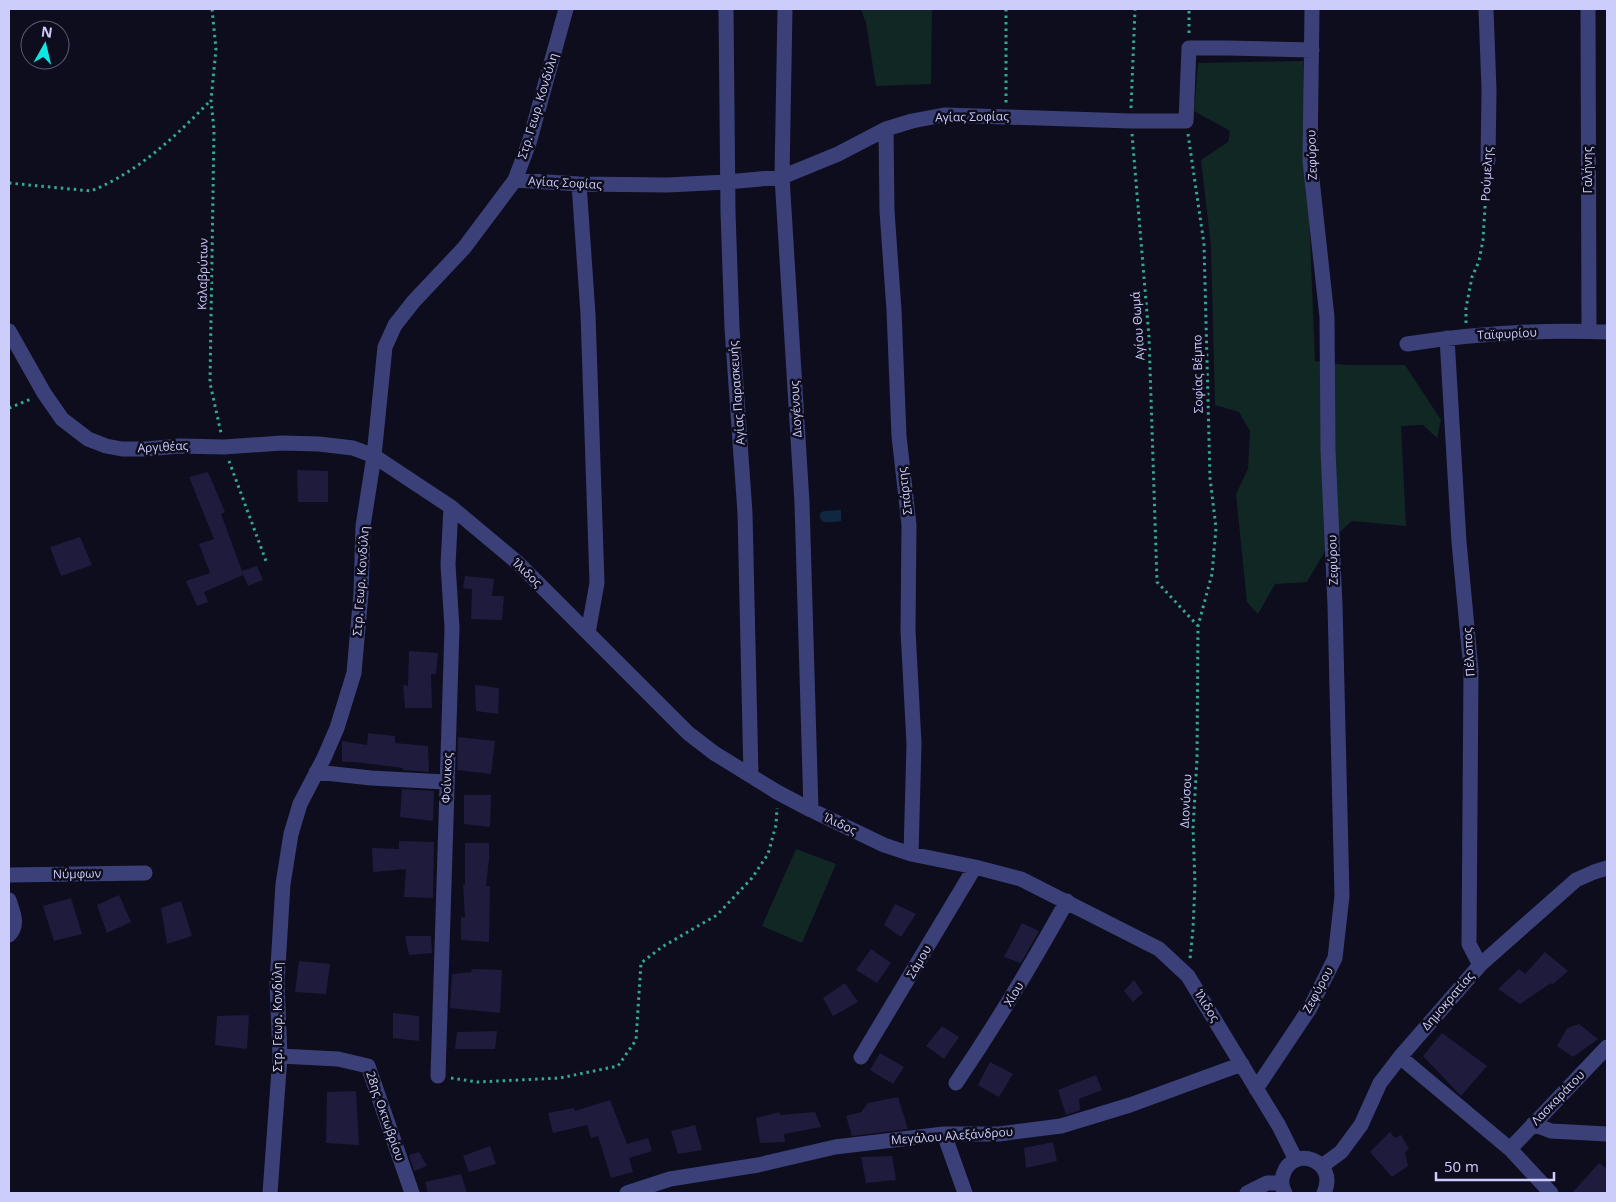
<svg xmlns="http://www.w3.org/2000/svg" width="1616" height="1202" viewBox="0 0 1616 1202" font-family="'Open Sans',sans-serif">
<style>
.green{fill:#112724}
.water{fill:#0f2740}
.building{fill:#1e1b3d}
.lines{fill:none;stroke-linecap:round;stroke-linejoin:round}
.path{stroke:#35a893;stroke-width:3;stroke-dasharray:2.5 4;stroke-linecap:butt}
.minor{stroke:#3b4079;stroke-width:15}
.labels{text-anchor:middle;stroke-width:5;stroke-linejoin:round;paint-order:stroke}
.street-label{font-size:12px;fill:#cdcdfc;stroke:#0e0d1d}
</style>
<rect width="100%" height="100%" fill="#0e0d1d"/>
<path class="green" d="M861,9h71l-1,75 -55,2 -10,-63z
M1303,61l12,300 30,4h60l36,55 -4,18 -14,-13 -22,1 5,100 -54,-5 -20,18 -25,43 -32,2 -17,30 -11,-12 -11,-108 12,-25 2,-38 -11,-19 -24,-7 -4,-159 -10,-86 27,-18 2,-11 -36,-20 4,-48z
M796,849l40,15 -34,79 -40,-17z"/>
<path class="water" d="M841,510v11c-8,1 -23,5 -21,-8l4,-2z"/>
<path class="building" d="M297,470l31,1v31h-30z
M208,472l17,40 -4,2 21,57 15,-5 6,14 -15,6 -6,-14 1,3 -39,17 4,10 -11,4 -11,-25 24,-8 -11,-29 15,-5 -25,-62z
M80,537l12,28 -31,11 -11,-29z
M465,576l29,3 -2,17h12l-2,24 -31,-1 1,-30 -9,-1z
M409,651l29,2 -2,21h-5l1,34h-27l-2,-23 5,1z
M475,685l24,3 -1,26 -22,-3z
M368,733l27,3v7l33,3 1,26 -26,-2v-2l-48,-6h-13v-21l25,4z
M458,737l37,4 -4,33 -34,-4z
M402,789l32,2 -1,30 -33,-4z
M464,795h27l-1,32 -26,-3z
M399,841l35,1 -1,56 -29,-1 2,-28 -33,3 -1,-24 27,1z
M465,843h24v16l-3,27h4l-1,56 -28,-2v-23l4,1 -2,-33h2z
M119,895l12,27 -24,11 -10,-28z
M71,898l11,36 -28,7 -11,-35z
M181,901l11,35 -25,8 -6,-36z
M895,904l21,10 -15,23 -17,-12z
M1022,923l17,8 -18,32 -17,-6z
M405,936h26l1,17 -23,2z
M871,949l20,14 -14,20 -21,-13z
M1545,952l23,19 -16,14 -1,-2 -31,21 -22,-15 21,-20 6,5z
M299,961l31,3 -4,30 -31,-2z
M472,969l30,1 -2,43 -50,-5 2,-34 19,-2z
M1134,980l9,13 -10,9 -9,-11z
M845,983l13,19 -25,14 -10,-18z
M393,1013l26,3v25l-26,-3z
M249,1015l-2,34 -32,-4 2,-29z
M1579,1024l19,15 -25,18 -16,-11 10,-18z
M942,1026l17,11 -15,22 -18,-13z
M497,1031l-2,18h-40l2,-17z
M1442,1033l45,33 -26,30 -38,-40z
M880,1053l24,14 -11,17 -23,-14z
M990,1062l23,12 -14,23 -21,-12z
M1096,1075l6,15 -23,9 1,11 -14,5 -8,-25z
M356,1091l3,54 -33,-2 1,-51z
M898,1097l10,32 -56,7 -6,-20 15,-4 7,-9z
M610,1100l17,44 21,-6 4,13 -23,7 4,14 -22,6 -13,-42 -7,2 -4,-13 -34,8 -5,-20 26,-5 1,3z
M780,1112v3l35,-3 6,15 -37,7 1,8 -25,1 -4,-25z
M695,1125l7,25 -24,4 -7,-23z
M1390,1132l5,6 6,-3 8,14 -4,3 3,14 -16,11 -22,-25z
M1053,1142l4,19 -31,7 -2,-20z
M490,1146l6,18 -27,8 -6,-16z
M419,1152l8,14 -13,5 -5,-16z
M892,1156l4,24 -30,3 -5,-26z
M1599,1163l8,6v24h-35z
M461,1174l6,19h-39l-3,-11z"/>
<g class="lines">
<path class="path" d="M212,9l4,40 -5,51 3,30 -4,253 11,50
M1006,9v94
M1189,33v-24
M1131,108l4,-99
M1132,134l17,203 8,245 41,44
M1188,134l16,110 6,234 6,50 -4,46 -14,52 -1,133 -4,69 2,55 -2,46 -3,30
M9,183l82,8c47,-19 84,-54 120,-91
M1466,323v-15l6,-31 7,-16 4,-21 4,-66
M9,408l22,-9
M229,461l37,100
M451,1078l26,4 83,-4 58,-12 18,-26 5,-77 21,-16 55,-32 35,-37 16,-24 8,-29 1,-17"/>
<path class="minor" d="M726,9l2,203 4,116 13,185 6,263
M785,9l-3,168 20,326 9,307
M1486,9l3,81 -1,71
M1588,9l1,322
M886,129l1,82 7,99 5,126 10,89 -1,105 6,114 -3,110
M515,180l64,4 88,1 60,-3 55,-5 56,-23 48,-25 26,-8 32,-6 187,6h55l3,-73h38l85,2
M579,184l9,130 9,269 -9,50
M9,331l35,62 18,26 26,20 18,7 16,3h24l33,-3 45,1 58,-4 37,1 34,4 21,8 77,51 67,56 170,170 26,20 63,39 34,18 73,35 27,9 64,13 46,12 138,70 29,27 91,150 17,34
M1447,338l12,204 12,128 -2,274 11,21
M1407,344c66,-10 134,-15 200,-12
M316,772l55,6 75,4
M9,875l136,-2
M9,900c4,12 10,25 0,35
M280,1056l58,3 30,7 44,127
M861,1057l114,-190
M1400,1057l110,92 41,44
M438,1076l14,-448 -4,-63 3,-58
M956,1083c40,-59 76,-119 111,-182
M1256,1089l54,-81 25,-50 7,-62 -7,-291 -7,-155 -1,-133 -17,-156 2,-152
M1533,1124l18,7 56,3
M944,1134l21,59
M1510,1149l97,-102
M1322,1166l19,-14 20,-27 19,-42 20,-26 80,-92 96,-85 18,-8 13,-4
M270,1193l10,-137 -3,-73 6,-99 8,-50 9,-30 24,-46 13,-30 17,-55 7,-80 2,-67 11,-70 11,-109 10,-22 19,-24 50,-53 51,-68 14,-37 37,-134
M627,1193l43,-14 88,-14 77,-18 109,-13h55l62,-8 69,-21 112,-41
M1247,1193l20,-10h14
M1285,1193c-3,-5 -4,-12 -2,-18 9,-31 56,-15 41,18"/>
</g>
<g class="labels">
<g class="street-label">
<text transform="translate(538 106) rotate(-73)" y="4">Στρ. Γεωρ. Κονδύλη</text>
<text transform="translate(972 117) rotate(-1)" y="4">Αγίας Σοφίας</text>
<text transform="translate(1312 155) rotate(-92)" y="4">Ζεφύρου</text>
<text transform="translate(1588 170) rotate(-90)" y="4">Γαλήνης</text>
<text transform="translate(1487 174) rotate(-87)" y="4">Ρούμελης</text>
<text transform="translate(565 183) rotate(3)" y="4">Αγίας Σοφίας</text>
<text transform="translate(203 274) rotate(-89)" y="4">Καλαβρύτων</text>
<text transform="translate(1138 326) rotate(-94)" y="4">Αγίου Θωμά</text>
<text transform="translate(1507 334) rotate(-3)" y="4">Ταϊφυρίου</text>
<text transform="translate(1198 374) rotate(-91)" y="4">Σοφίας Βέμπο</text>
<text transform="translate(737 393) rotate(-94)" y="4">Αγίας Παρασκευής</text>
<text transform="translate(796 409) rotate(-93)" y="4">Διογένους</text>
<text transform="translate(163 447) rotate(-3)" y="4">Αργιθέας</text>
<text transform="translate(905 491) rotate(-97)" y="4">Σπάρτης</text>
<text transform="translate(1333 560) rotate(-92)" y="4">Ζεφύρου</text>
<text transform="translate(527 573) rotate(44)" y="4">Ίλιδος</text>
<text transform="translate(361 581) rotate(-86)" y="4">Στρ. Γεωρ. Κονδύλη</text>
<text transform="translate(1469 652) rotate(-94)" y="4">Πέλοπος</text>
<text transform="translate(447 778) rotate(-88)" y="4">Φοίνικος</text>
<text transform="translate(1186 801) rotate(-87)" y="4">Διονύσου</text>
<text transform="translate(840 824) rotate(25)" y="4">Ίλιδος</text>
<text transform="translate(77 874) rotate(-1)" y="4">Νύμφων</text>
<text transform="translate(919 962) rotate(-59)" y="4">Σάμου</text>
<text transform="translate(1318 990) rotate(-62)" y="4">Ζεφύρου</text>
<text transform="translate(1014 994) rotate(-59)" y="4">Χίου</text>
<text transform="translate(1448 1001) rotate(-49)" y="4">Δημοκρατίας</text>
<text transform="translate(1207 1006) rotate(58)" y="4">Ίλιδος</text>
<text transform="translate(278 1017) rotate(-90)" y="4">Στρ. Γεωρ. Κονδύλη</text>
<text transform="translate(1558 1098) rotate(-46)" y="4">Λασκαράτου</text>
<text transform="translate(385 1116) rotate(71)" y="4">28ης Οκτωβρίου</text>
<text transform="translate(952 1136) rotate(-4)" y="4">Μεγάλου Αλεξάνδρου</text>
</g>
</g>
<rect width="1616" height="1202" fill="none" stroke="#cdcdfc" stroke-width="20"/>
<g transform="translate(45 45) rotate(8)"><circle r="24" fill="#0e0d1d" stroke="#5a5a76"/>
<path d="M0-4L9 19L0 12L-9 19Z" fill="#0fe6e2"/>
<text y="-8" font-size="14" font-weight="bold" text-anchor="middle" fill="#cdcdfc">N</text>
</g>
<path d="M1436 1172v8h118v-8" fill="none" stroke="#cdcdfc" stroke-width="2.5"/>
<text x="1444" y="1172" font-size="15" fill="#cdcdfc" stroke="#0e0d1d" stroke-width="4" paint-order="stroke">50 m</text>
</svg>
